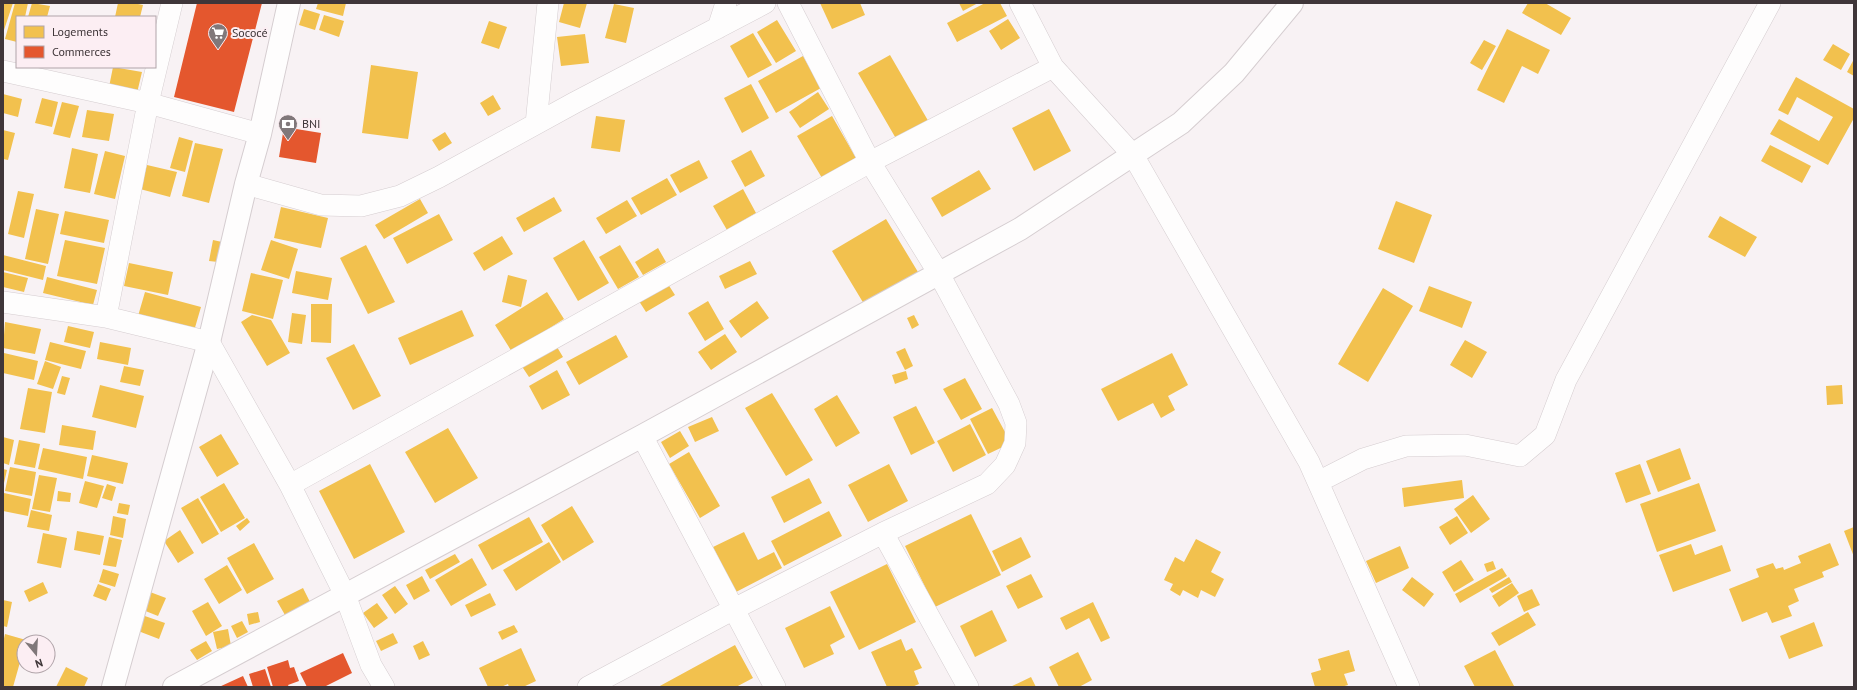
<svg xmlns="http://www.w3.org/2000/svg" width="1857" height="690" viewBox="0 0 1857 690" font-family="'PT Sans',sans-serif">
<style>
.homes{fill:#f2c14e}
.shops{fill:#e4572e}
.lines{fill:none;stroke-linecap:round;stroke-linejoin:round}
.street-casing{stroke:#d5cdd0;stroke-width:22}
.secondary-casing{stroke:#d5cdd0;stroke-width:24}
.street{stroke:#fefdfd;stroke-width:21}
.secondary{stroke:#fefdfd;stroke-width:22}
.labels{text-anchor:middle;stroke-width:4;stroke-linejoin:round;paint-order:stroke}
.poi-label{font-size:12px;fill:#3f3639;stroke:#fceef3;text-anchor:start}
</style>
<rect width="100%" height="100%" fill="#f8f2f4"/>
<path class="homes" d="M3,3h10l-10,30z
M15,3h13l-3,14h-8v25l-12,-3z
M32,3l18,3 -3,11h-19z
M118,3h15l10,2 -3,12h-25z
M318,3h28l-3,13 -27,-7z
M564,3h23l-7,25 -21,-6z
M820,3h40l5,12 -33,14z
M959,3h19l-15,8z
M985,3h15l7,13 -50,26 -10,-19z
M1528,3h17l26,15 -10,17 -39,-22z
M614,4l20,4 -8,35 -21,-5z
M304,9l16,5 -5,16 -16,-5z
M324,15l20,6 -5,16 -20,-7z
M1008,19l12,19 -19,12 -12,-19z
M777,20l19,31 -20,12 -19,-31z
M489,21l18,6 -8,22 -18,-6z
M1507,29l43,21 -12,24 -16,-8 -18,37 -27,-13z
M753,33l19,32 -24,13 -18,-32z
M585,34l4,29 -28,3 -4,-29z
M1484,40l12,6 -14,24 -12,-7z
M1833,44l17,10 -9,16 -18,-10z
M890,55l40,69 -32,18 -40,-69z
M803,56l18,32 -45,25 -18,-32z
M1854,59v17l-7,-4z
M371,65l47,7 -10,67 -46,-6z
M113,67l29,5 -5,21 -28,-6z
M1796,77l58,32v9l-26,47 -58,-31 9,-15 40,22 14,-24 -36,-20 -9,18 -10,-5z
M751,84l18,34 -27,15 -18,-35z
M818,92l11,17 -29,19 -11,-16z
M3,94l19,5 -4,18 -15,-4z
M493,95l8,14 -13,7 -8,-13z
M42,98l16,4 -6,25 -17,-4z
M62,102l17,4 -9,32 -17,-4z
M1049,109l22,42 -37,20 -22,-43z
M87,110l27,4 -5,27 -27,-4z
M596,116l29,4 -5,32 -29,-4z
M832,116l24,42 -34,20 -25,-42z
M3,130l12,3 -7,27 -5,-1z
M445,132l7,11 -13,8 -7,-11z
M179,137l14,4 -8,31 -15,-4z
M195,143l28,6 -14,54 -27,-7z
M1770,145l41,21 -9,17 -41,-22z
M72,148l26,6 -8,39 -26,-5z
M751,150l14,26 -20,11 -14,-26z
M105,151l20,5 -10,43 -21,-5z
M699,160l9,18 -28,15 -10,-18z
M147,165l30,7 -7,25 -30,-8z
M979,170l12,19 -49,28 -11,-19z
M667,178l10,17 -36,20 -10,-17z
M743,189l13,24 -29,17 -14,-24z
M18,191l16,3 -10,44 -16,-4z
M554,197l8,14 -38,21 -8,-14z
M420,199l8,14 -44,26 -9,-14z
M627,200l10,16 -31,18 -10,-16z
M1396,201l36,14 -18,48 -36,-14z
M281,207l47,11 -7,30 -47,-10z
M36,209l23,5 -11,50 -23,-5z
M65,211l44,9 -5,23 -44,-9z
M439,214l14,26 -46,24 -14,-26z
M1720,216l37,21 -12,20 -37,-20z
M886,219l32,53 -54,32 -32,-53z
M502,236l11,18 -29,17 -11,-18z
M65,240l40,8 -8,36 -40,-8z
M213,240l9,2 -4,20 -9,-1z
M271,240l27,9 -9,30 -28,-9z
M584,240l25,43 -31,18 -25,-43z
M366,245l29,57 -27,12 -28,-56z
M620,245l19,32 -21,12 -19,-32z
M658,248l8,14 -23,13 -8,-13z
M3,255l43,11 -3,14 -40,-10z
M750,261l7,13 -32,15 -6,-13z
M129,263l44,9 -5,23 -44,-9z
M296,271l36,7 -4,22 -36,-7z
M3,272l25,6 -4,14 -21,-5z
M251,273l32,7 -10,39 -31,-8z
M508,275l19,5 -6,27 -19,-5z
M47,277l50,13 -4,15 -50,-12z
M666,281l9,14 -29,17 -9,-14z
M1429,286l43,16 -10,26 -43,-17z
M1383,288l30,18 -45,76 -30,-18z
M145,292l56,15 -7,24 -56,-15z
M547,292l17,27 -52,33 -17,-27z
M708,301l16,28 -19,12 -17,-28z
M757,301l12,17 -28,20 -12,-17z
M311,304h21l-1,39 -20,-1z
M462,310l12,26 -64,29 -12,-27z
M292,313l14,2 -4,29 -14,-2z
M252,315l19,5 19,33 -23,13 -26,-44z
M914,315l5,10 -7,4 -5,-11z
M5,322l36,7 -6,25 -32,-6z
M68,326l26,6 -4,16 -26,-6z
M725,334l12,18 -26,18 -13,-18z
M616,335l12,22 -49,28 -13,-23z
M1465,340l22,12 -15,26 -22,-13z
M50,342l36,9 -5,18 -36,-9z
M100,342l31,6 -3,17 -31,-6z
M554,342l9,15 -34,20 -10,-15z
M354,344l27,52 -28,14 -27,-52z
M905,348l8,18 -8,4 -9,-18z
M4,353l34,8 -4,19 -31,-7z
M1172,353l16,32 -20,11 7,14 -14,8 -8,-15 -35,18 -17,-32z
M45,361l16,6 -8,22 -16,-5z
M124,366l20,4 -4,16 -20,-4z
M557,370l13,25 -28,15 -13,-24z
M906,371l2,8 -13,5 -3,-9z
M62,376l8,2 -5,17 -8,-2z
M965,378l17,31 -21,11 -18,-31z
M100,385l44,11 -8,32 -44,-11z
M1842,385l1,19 -16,1 -1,-19z
M28,388l24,4 -7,41 -25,-4z
M772,393l41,67 -27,16 -41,-68z
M837,395l23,38 -24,14 -22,-38z
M916,406l19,37 -24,12 -18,-38z
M992,408l19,35 -23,11 -18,-35z
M712,417l7,14 -24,11 -7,-15z
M970,424l16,31 -33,17 -16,-31z
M62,425l34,6 -3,19 -34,-5z
M448,428l30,50 -43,25 -30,-51z
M680,431l9,15 -19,12 -9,-16z
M221,434l18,30 -22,13 -18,-30z
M3,437l11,3 -5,25 -6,-2z
M19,440l21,4 -5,24 -21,-4z
M43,448l44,9 -4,22 -45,-10z
M1680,448l11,31 -33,13 -12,-31z
M689,452l31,54 -20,12 -31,-54z
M92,455l36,8 -5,21 -36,-8z
M370,464l35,68 -51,27 -35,-68z
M889,464l19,37 -40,21 -20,-37z
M1640,464l11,30 -25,9 -11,-30z
M10,467l26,5 -4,24 -27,-5z
M3,469l4,1 -3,13h-1z
M39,475l18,3 -7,34 -18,-3z
M809,478l13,25 -38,20 -13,-26z
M1462,480l2,18 -60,9 -2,-19z
M85,481l19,5 -7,22 -18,-5z
M224,483l21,35 -24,14 -21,-35z
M1699,483l17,48 -59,21 -17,-48z
M107,484l9,3 -4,14 -10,-3z
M58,491l13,2 -1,9 -13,-1z
M4,493l27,6 -3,17 -25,-5z
M1473,495l17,24 -19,14 -17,-24z
M198,498l21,36 -17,10 -21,-36z
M119,503l11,2 -2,10 -11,-2z
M572,506l22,36 -31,19 -22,-36z
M31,510l21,5 -3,16 -22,-4z
M829,511l13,25 -58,30 -13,-25z
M971,514l30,61 -66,32 -30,-61z
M113,516l13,3 -3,19 -13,-3z
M1457,516l11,17 -18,12 -11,-18z
M529,517l14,25 -51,28 -14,-25z
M247,518l3,4 -10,9 -4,-5z
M1854,527v30l-10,-26z
M180,530l14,23 -16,10 -14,-22z
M77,531l27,5 -4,19 -26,-5z
M744,532l14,28 16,-8 8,16 -46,24 -23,-45z
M43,533l24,5 -6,30 -24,-5z
M109,537l13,3 -6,27 -13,-2z
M1021,537l10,20 -29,15 -10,-21z
M1196,539l25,13 -10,20 13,7 -9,18 -14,-7 -3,8 -15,-8 -3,6 -10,-6 3,-6 -9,-4 11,-23 9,5z
M549,542l12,20 -45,29 -13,-21z
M254,543l20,36 -27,15 -20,-36z
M1830,543l9,22 -17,7 2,5 -30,12 5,12 -11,5 4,10 -20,7 -5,-11 -25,10 -13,-33 30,-12 -3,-8 17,-6 3,6 7,-2 1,3 17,-7 -3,-7z
M1691,544l4,11 27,-10 9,26 -58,21 -14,-37z
M1400,546l9,22 -33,15 -10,-22z
M455,554l5,8 -30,17 -5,-9z
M472,558l15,27 -36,21 -16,-26z
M1461,560l13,20 -20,12 -12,-20z
M1493,561l3,8 -9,3 -3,-8z
M887,564l29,58 -57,28 -29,-58z
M227,565l15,25 -23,14 -15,-25z
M1502,568l5,8 -47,27 -5,-9z
M103,569l16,5 -4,13 -16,-5z
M1031,574l12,23 -25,12 -12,-23z
M422,576l8,15 -16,9 -8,-15z
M1412,577l22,17 -10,13 -22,-17z
M1509,577l3,5 -20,11 -3,-4z
M43,582l5,11 -19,9 -5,-11z
M1512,583l7,10 -20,14 -7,-11z
M98,584l13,5 -5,12 -13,-5z
M395,586l13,18 -13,10 -13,-19z
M303,588l7,14 -25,13 -8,-14z
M1532,589l8,16 -16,7 -7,-16z
M150,592l16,6 -8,18 -15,-6z
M490,593l6,12 -25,12 -6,-12z
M3,600l9,2 -5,25 -4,-1z
M208,602l14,24 -16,10 -14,-25z
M1093,602l17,36 -9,4 -12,-24 -23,12 -6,-12z
M377,603l11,15 -14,10 -11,-15z
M830,606l15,31 -15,8 4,9 -30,14 -19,-40z
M992,610l15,31 -32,16 -15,-31z
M258,612l2,10 -11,3 -2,-11z
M1528,612l8,13 -37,21 -8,-13z
M139,614l26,9 -6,16 -26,-10z
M242,621l6,11 -11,6 -6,-12z
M1814,622l9,24 -34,13 -9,-23z
M514,625l4,7 -16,8 -4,-8z
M228,629l3,17 -14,3 -4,-17z
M393,633l5,10 -17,8 -5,-10z
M5,634l21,6 -2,2v6l-11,39h-10v-44z
M901,639l5,12 6,-3 10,20 -8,3 5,13 -7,3h-25l-16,-35z
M206,641l6,10 -15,9 -7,-10z
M423,641l7,14 -11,5 -6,-14z
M735,645l18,33 -17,9h-78z
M521,648l15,33 -13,6h-14l-1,-3 -7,3h-13l-9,-19z
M1349,650l6,21 -11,3 4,11 -7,2h-26l-4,-14 10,-3 -3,-11z
M1495,650l19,36 -39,1 -11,-21z
M1078,652l14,28 -13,7h-20l-10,-20z
M66,667l22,11 -4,9h-28z
M1031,677l5,10h-26z"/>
<path class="shops" d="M197,3h65l-28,109 -60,-15z
M284,127l37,6 -5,30 -37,-6z
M343,653l9,20 -28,14h-17l-7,-14z
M288,660l2,8 4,-1 5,14 -11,4 1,2h-16l-6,-20z
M265,669l6,18h-18l-4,-13z
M243,676l5,11h-29z"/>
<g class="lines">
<g class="street-casing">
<path id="street" d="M1020,3l33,64 80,88 176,307 100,225
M718,28l8,-25
M3,71l145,32 112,31
M536,124l12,-121
M246,184l75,21 40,1 39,-10 39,-19 135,-74 191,-100
M3,302l103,15 103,25 81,143 55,110 26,70 13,22
M106,317l42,-214 24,-100
M642,436l133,251
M1318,482l45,-23 43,-13 59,-1 55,11 25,-21 21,-55 204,-377
M290,485l580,-323 183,-95
M883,533l85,154
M588,687l146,-78 149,-76 104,-49 18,-19 10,-22 1,-20 -7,-19 -71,-132 -68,-110 -82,-159"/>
</g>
<g class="secondary-casing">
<path id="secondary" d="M113,687l96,-345 37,-158 14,-50 29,-131
M174,687l468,-251 378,-207 161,-106 53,-50 58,-70"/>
</g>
<use href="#street" class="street"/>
<use href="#secondary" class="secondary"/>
</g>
<defs>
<g id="supermarket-pin" transform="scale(1)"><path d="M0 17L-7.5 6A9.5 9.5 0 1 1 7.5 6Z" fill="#80787a" stroke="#fceef3"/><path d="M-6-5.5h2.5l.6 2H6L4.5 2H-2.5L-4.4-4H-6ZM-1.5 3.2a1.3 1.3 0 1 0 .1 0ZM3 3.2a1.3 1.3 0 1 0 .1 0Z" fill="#fff"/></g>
<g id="bank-pin" transform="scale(1)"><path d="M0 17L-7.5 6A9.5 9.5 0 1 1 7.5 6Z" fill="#80787a" stroke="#fceef3"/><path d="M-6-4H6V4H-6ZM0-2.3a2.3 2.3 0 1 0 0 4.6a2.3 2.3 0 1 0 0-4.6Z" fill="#fff"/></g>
</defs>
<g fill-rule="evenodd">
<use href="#supermarket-pin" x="218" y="33"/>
<use href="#bank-pin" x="288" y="124"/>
</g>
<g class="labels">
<g class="poi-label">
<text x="232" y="37">Sococé</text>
<text x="302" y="128">BNI</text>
</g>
</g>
<rect width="1857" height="690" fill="none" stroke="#3f3639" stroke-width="8"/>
<rect x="16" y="16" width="140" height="52" fill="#fceef3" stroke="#b0a4a9"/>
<rect x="24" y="26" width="20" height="12" fill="#f2c14e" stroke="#b0a4a9"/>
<text x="52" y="36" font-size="12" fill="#3f3639">Logements</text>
<rect x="24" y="46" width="20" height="12" fill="#e4572e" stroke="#b0a4a9"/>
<text x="52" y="56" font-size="12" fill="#3f3639">Commerces</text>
<g transform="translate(36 654) rotate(162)"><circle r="19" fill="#fceef3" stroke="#b0a4a9"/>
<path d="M0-3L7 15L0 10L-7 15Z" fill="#80787a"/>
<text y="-6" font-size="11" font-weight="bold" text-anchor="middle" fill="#3f3639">N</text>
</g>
</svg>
